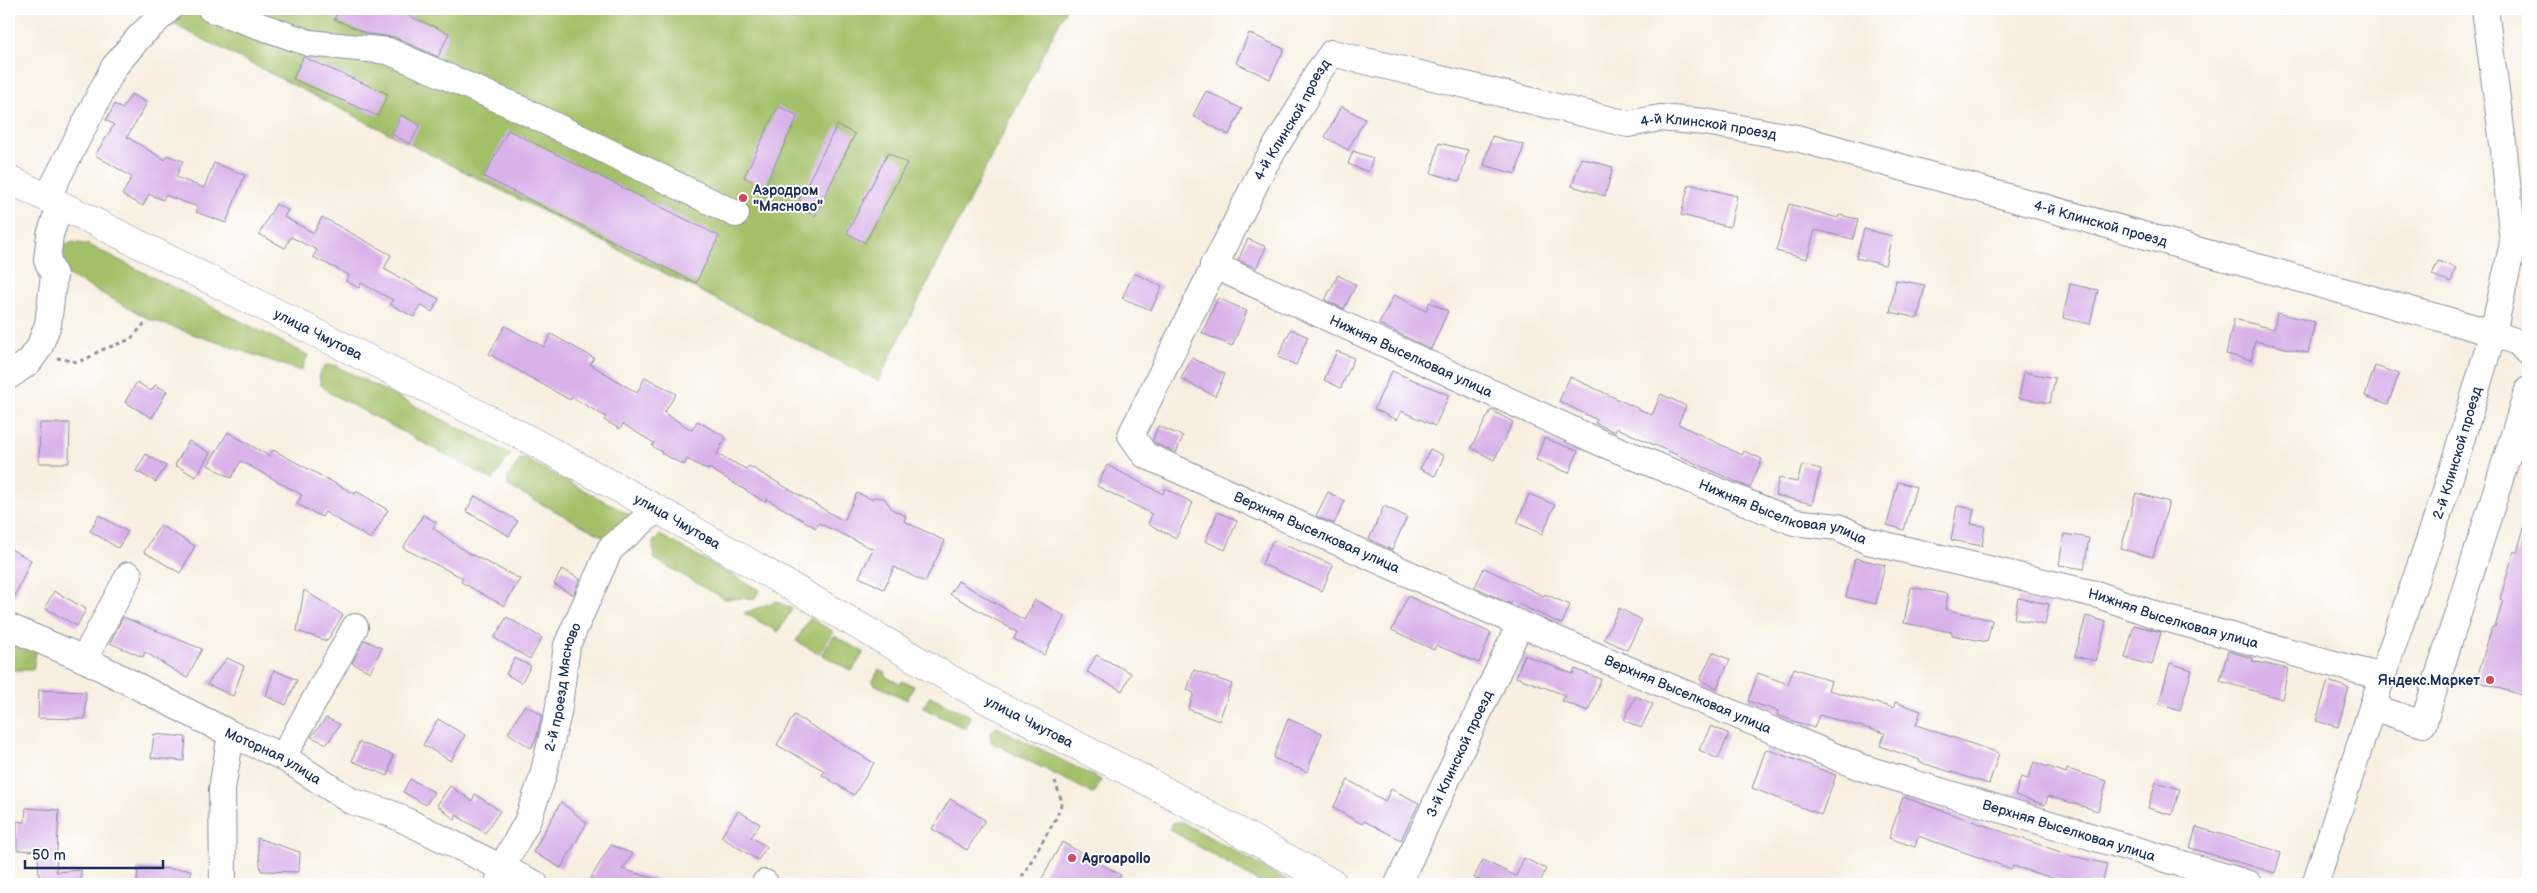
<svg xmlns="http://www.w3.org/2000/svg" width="2537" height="893" viewBox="0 0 2537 893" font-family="'Balsamiq Sans',sans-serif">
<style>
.green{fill:#a3c067;stroke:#5f7862}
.building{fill:#d9b2e9}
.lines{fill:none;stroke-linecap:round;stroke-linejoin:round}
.minor-casing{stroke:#8a8f9f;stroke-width:28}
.major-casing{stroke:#8a8f9f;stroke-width:29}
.path{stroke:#8a8f9f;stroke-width:3;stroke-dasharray:4 4;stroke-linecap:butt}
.minor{stroke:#fff;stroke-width:26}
.major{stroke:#fff;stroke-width:28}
.poi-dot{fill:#d1495b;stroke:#fff;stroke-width:2}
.labels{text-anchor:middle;stroke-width:4;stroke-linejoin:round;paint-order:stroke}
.street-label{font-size:14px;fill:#1b2f5e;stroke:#fff}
.poi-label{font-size:14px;font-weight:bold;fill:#1b2f5e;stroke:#fff;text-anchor:start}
</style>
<rect width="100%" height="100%" fill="#fff"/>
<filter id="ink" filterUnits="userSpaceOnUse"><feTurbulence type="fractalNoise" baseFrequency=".02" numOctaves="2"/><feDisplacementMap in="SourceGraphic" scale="10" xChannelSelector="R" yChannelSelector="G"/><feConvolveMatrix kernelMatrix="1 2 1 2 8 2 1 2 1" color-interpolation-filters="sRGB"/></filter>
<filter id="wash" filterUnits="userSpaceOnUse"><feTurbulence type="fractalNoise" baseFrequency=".0096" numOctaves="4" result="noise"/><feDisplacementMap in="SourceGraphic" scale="20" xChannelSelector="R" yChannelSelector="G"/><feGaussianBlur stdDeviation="1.12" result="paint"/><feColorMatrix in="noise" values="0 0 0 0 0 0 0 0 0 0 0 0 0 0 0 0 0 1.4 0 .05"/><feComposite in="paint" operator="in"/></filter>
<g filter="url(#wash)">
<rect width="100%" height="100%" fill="#f8efe0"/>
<path class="green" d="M156,9h910l-188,372 -725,-367z
M74,242l15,3 219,110 -7,16 -152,-52 -88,-48 -5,-14 5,-11z
M326,365l10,1 175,88 -18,26 -165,-88 -7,-7 -2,-11z
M522,457l112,60 -28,21 -98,-52v-9z
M660,535l99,55 -4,8 -30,1 -71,-40 -1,-17z
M777,601l15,8 -14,23 -34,-19z
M810,618l24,14 -15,22 -23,-13z
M9,633l28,14 -4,23h-24z
M834,636l30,16 -12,19 -30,-16z
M879,669l7,4 -1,3 15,8 2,-3 12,5 -7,14 -35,-17z
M930,696l40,20 -4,13 -43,-21z
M997,727l104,53 -7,14 -103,-52 -1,-9z
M1174,822h8l107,59 -1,3h-26l-93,-55z"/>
<g id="blocks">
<path class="building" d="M339,9h53l57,24 -11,24 -44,-20 -26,-3 -34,-15z
M1249,33l35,16 -14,30 -34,-16z
M303,57l85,37 -10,22 -85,-37z
M1206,91l36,18 -13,26 -36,-19z
M131,94l16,9 -20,34 38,23 2,-5 16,6 -7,16 28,11 10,-25 31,12 -19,48 -30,-11 2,-5 -33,-12 -2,5 -14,-6 -6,12 -21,-11 10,-18 -37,-22 19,-30 -8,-5 9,-16 7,5z
M778,106l20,10 -34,71 -20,-10z
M1341,106l24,13 -17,31 -23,-13z
M401,115l19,10 -10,19 -18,-10z
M837,125l18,9 -40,82 -19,-10z
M508,130l211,106 -23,47 -212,-106z
M1492,136l32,9 -8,29 -32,-9z
M1439,143l29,7 -8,31 -29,-8z
M1353,151l20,7 -5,14 -20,-8z
M888,153l19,10 -42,80 -18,-10z
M1581,158l32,9 -8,29 -33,-10z
M1689,184l48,12 -7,31 -49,-12z
M276,204l12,6 -4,7 30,16 8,-16 69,38 -7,14 55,30 -7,13 -12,-7 -6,12 -24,-13 3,-4 -32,-17 -2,5 -13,-7 3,-6 -36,-18 4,-7 -26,-13 -6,11 -26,-14z
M1789,204l49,14 1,-3 19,4 -5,20 -38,-9 -8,29 -31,-8z
M1864,229l28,7 -7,29 -29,-7z
M1248,239l18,8 -10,21 -18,-8z
M2438,261l18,7 -5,14 -19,-7z
M1134,273l28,13 -11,24 -29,-12z
M1338,275l18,10 -12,24 -19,-9z
M1896,280l29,5 -7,33 -28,-6z
M2070,284l28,6 -8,34 -27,-6z
M1394,295l32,16 3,-9 19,9 -17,38 -52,-25z
M1218,298l29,13 -15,35 -30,-13z
M2277,313l38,9 -7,31 -53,-12 -4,19 -25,-6 8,-35 40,10z
M505,326l39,21 7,-13 43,24 -4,6 47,29 8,-16 31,17 -12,19 28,17 5,-9 29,16 -9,17 29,15 3,-3 95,55 13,-28 14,6 4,-2 9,1 9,12 13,6 -2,5 41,20 -20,41 -31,-15 -10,22 -25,-12 14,-28 -54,-26 -3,5 -49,-29 -2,3 -56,-34 -1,2 -21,-11 -3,6 -23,-12 1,-1 -10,-6 2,-3 -31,-19 -3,5 -16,-9 2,-3 -34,-20 -2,3 -81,-46z
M1291,329l17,8 -12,28 -18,-8z
M1337,351l17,7 -13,30 -17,-8z
M1192,358l33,16 -10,22 -34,-17z
M2375,366l24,8 -11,30 -23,-8z
M1392,371l57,24 -14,31 -34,-15 -4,9 -23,-11z
M2024,372l31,6 -5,25 -31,-5z
M1570,377l82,38 9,-21 25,12 -8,18 64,31 2,-4 18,8 -12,29 -133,-60 -2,4 -20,-9 2,-3 -38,-19z
M137,382l14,9 4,-6 12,6 -15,27 -27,-16z
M1491,410l22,12 -19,38 -23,-12z
M40,423h30l-1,40h-30z
M1158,426l25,10 -7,17 -21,-10 -2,-3z
M228,432l41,24 4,-6 82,44 1,-3 32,19 -17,29 -46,-27 -3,5 -25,-13 5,-9 -61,-34 -10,17 -23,-13z
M1544,438l34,13 -9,22 -33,-13z
M189,441l21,12 -14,24 -21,-12z
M1430,449l14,7 -9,20 -15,-7z
M146,454l20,12 -10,16 -20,-11z
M1107,465l56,29 2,-6 28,15 -17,35 -28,-14 4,-10 -55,-28z
M1802,465l19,4 -9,35 -37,-9 4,-17 18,4z
M1898,482l18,5 -12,43 -17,-5z
M1328,492l17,9 -11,23 -18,-8z
M2136,493l33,9 -16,55 -32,-8z
M1529,494l26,11 -13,29 -25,-11z
M475,496l43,25 -9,15 -43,-25z
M1384,506l23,11 -15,33 -23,-11z
M1957,506l17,3 -3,15 14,2 -3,20 -31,-6z
M1218,512l19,9 -12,29 -20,-9z
M99,515l29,17 -10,16 -28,-17z
M423,515l13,7 -3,6 32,23 55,28 -16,27 -43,-24 2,-4 -60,-30z
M160,525l35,21 -15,27 -36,-21z
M2524,527l4,1v169l-52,-16 16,-54h3l8,-27 -3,-1 14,-48 3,2z
M2064,534l25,4 -5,31 -25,-4z
M1273,540l60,25 -11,26 -60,-27z
M9,548l22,12 -22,49z
M1855,558l30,7 -9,39 -30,-7z
M1484,568l60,28 1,-2 25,11 -8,19 -50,-23 -1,3 -36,-17z
M562,569l18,10 -7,16 -19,-11z
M958,581l66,39 11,-20 30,16 -21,39 -30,-16 3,-7 -67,-38z
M1911,587l37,7 -3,15 47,11 -5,22 -35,-7v-3l-48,-9z
M304,590l39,25 -16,26 -30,-10z
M54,591l32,18 -9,17 -32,-18z
M1408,596l83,37 -12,30 -43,-18 -2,5 -42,-20z
M2018,598l31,6 -4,21 -31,-6z
M1619,608l23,12 -15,30 -23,-11z
M2086,616l20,6 -10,39 -21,-5z
M123,617l79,32 -15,29 -42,-26 -2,5 -33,-14z
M507,617l35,21 -12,21 -36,-21z
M2134,625l27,7 -9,33 -27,-7z
M365,640l17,8 -12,24 -18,-9z
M2228,651l25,7 -1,3 36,8 -6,30 -62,-18z
M1713,652l17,8 -13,28 -17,-8z
M1096,655l35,18 -9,18 -35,-19z
M1524,655l49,19 2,-5 26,10 -13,32 -26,-10 3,-6 -49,-18z
M227,658l17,8 -11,30 -26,-12z
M515,658l16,8 -10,17 -15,-9z
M2170,663l22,7 -12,41 -21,-7z
M1794,668l37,13 -3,9 66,18 1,-6 26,9 -5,14 83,28 -10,31 -70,-22 1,-2 -40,-14 5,-13 -66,-18 -5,13 -37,-13 1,-4 -30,-10 10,-28 30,11z
M274,670l23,10 -11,25 -20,-9z
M1194,670l38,14 -13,37 -31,-12 6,-16 -7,-3z
M2328,681l21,7 -11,39 -22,-6z
M39,690l47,2 -1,27 -47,-1z
M1636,696l17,8 -12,24 -17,-8z
M525,705l17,10 -6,24 -5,9 -23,-15z
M794,715l80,48 -20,32 -32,-20 3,-4 -48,-26z
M326,718l14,6 -13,20 -16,-7z
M438,719l27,16 -14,26 -28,-16z
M1288,719l34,14 -15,39 -34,-14z
M1711,726l18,8 -11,25 -19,-9z
M154,734l32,3 -2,24 -33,-3z
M359,742l34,13 -5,21 -36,-15z
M1766,749l70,26 -15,40 -69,-27z
M2034,762l32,11 1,-4 40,12 -9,30 -50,-15 -3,9 -30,-10 6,-18 7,2z
M410,779l24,13 -8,13 -23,-13z
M1348,780l37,21 6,-12 28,14 -18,37 -37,-19 -2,3 -29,-16z
M2156,782l24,7 -8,26 -24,-7z
M450,786l22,15 3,-7 25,17 -15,22 -29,-18 -1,5 -18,-15z
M1903,797l169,59 35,8 -5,20h-30l-59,-18 -1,3 -94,-33 -3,11 -26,-9z
M950,799l35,21 -18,30 -35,-21z
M561,802l26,21 -26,45 -28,-16z
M26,808l33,2 -3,62 25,-2v14h-42l-1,-33 -21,-1v-29l8,1z
M738,811l22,13 -9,13 16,10 -9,13 -37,-23z
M2196,827l85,25 -6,21 -85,-25z
M257,838l43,14 -1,20 -38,-1z
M1062,842l59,33 -6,9h-76z
M611,845l22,9 -11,15 37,11 -1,4h-71z
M1524,858l22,11 -7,15h-52l-13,-6 9,-18 33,16z
M138,867l53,3 -1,14h-53z"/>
</g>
</g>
<g filter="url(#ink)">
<use href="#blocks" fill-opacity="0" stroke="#8a8f9f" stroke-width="1"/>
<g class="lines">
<g class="minor-casing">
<g id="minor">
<path d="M211,9l98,34 79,8 124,54 224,109"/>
<path d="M47,198l67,-131 26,-31 29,-27"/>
<path id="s1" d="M1213,265l386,177 195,80 44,5 30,14 231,54 62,22 221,60"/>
<path d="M9,376l20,-14 10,-14 9,-24 6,-49 -7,-15 3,-25 10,-30"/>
<path id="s2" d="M9,627l75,32 147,75 52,23 68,44 41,13 143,70"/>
<path d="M84,659l45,-84"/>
<path d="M2372,707l51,17 105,-334"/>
<path d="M283,757l72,-130"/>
<path d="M223,884l-1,-95 9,-55"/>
<path id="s3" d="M498,884l4,-17 25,-45 15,-43 16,-66 9,-68 43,-96 47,-40"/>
<path d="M765,884v-1"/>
<path id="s4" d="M1398,884l122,-260"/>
<path id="s5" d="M2249,884l-389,-117 -340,-143 -375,-169 -14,-20 134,-271 39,-63 12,-26 16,-22 296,71 32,-6 45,4 92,16 696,195 24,9 11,10"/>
<path id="s6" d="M2315,884l67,-207 63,-183 48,-161 20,-90 -9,-92 -19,-142"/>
</g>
</g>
<g class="major-casing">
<g id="major">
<path id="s7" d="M9,179l519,260 129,70 328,190 160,81 189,104"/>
</g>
</g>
<path class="path" d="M57,358l20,4 11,-4 11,-7 32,-12 13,-15
M1018,884l38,-66 6,-16 -7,-21"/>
<use href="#minor" class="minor"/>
<use href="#major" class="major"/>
</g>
</g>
<g class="poi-dot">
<circle cx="743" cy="198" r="5"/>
<circle cx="2490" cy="680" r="5"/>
<circle cx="1072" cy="858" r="5"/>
</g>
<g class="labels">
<g class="street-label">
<text dy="5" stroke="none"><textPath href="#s5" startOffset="1565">4-й Клинской проезд</textPath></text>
<text dy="5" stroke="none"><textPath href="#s5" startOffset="2029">4-й Клинской проезд</textPath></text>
<text dy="5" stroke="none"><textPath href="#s5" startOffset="2434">4-й Клинской проезд</textPath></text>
<text dy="5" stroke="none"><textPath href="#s7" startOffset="346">улица Чмутова</textPath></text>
<text dy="5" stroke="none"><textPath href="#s1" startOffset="218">Нижняя Выселковая улица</textPath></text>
<text dy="5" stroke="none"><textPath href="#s6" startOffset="454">2-й Клинской проезд</textPath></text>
<text dy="5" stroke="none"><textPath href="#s1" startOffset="622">Нижняя Выселковая улица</textPath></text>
<text dy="5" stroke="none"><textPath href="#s7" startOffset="751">улица Чмутова</textPath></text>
<text transform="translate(1317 532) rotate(24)" y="5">Верхняя Выселковая улица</text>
<text dy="5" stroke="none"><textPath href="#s1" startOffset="1028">Нижняя Выселковая улица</textPath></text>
<text dy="5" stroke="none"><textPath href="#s3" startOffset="209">2-й проезд Мясново</textPath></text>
<text transform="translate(1688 694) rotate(23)" y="5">Верхняя Выселковая улица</text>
<text dy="5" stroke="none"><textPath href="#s7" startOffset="1156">улица Чмутова</textPath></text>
<text dy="5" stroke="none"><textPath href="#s4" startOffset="144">3-й Клинской проезд</textPath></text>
<text dy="5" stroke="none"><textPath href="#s2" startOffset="294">Моторная улица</textPath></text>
<text transform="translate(2069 830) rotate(17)" y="5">Верхняя Выселковая улица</text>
</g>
<g class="poi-label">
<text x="753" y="195">Аэродром<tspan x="753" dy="16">"Мясново"</tspan></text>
<text x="2480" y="685" text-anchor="end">Яндекс.Маркет</text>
<text x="1082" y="863">Agroapollo</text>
</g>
</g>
<rect width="2537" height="893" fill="none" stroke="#fff" stroke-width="30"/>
<path d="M25 860v8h138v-8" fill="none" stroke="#1b2f5e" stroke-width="2.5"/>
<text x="32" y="860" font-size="15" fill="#1b2f5e" stroke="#ffffff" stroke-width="4" paint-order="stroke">50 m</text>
</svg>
